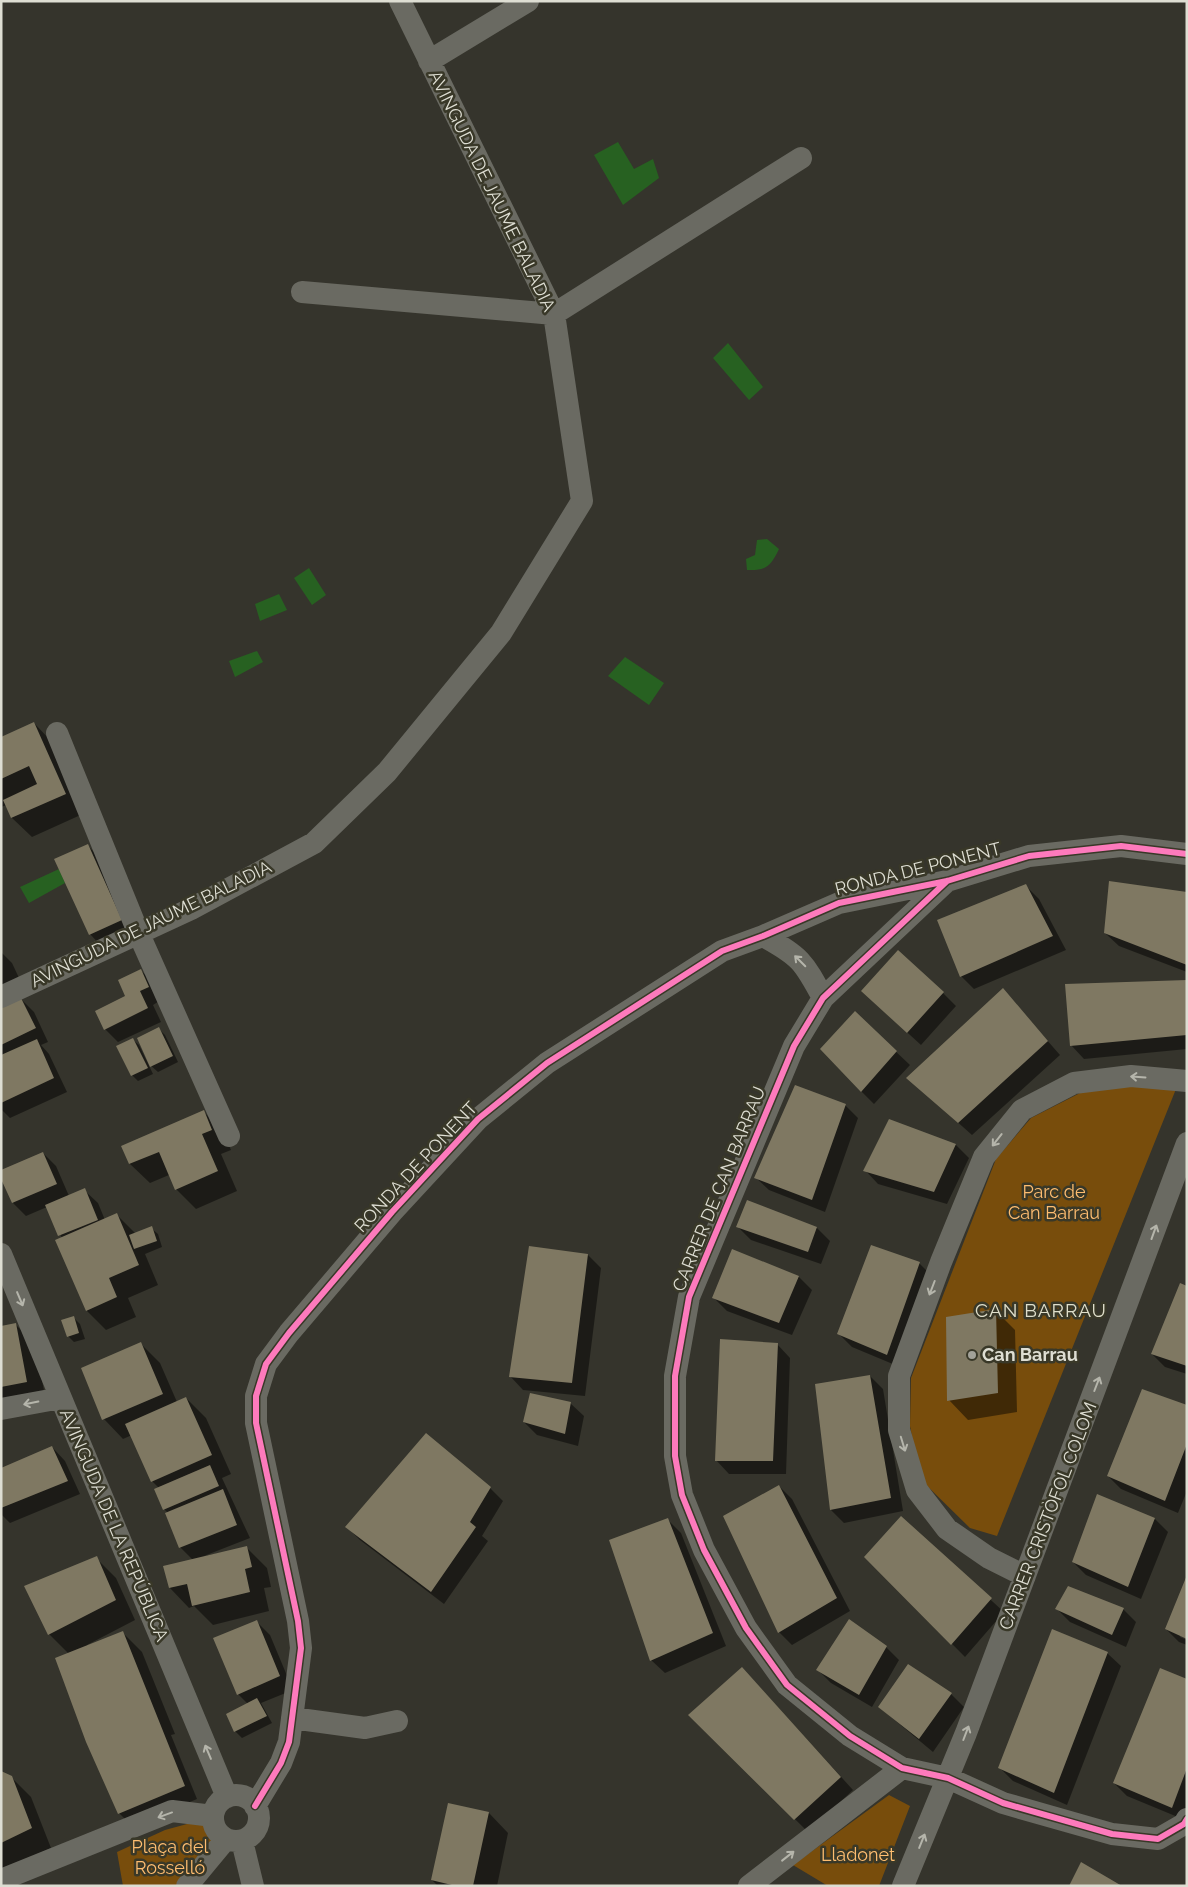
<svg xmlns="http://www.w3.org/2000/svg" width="1188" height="1887" viewBox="0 0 1188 1887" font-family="Raleway,sans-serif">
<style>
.green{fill:#784d0c}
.water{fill:#276121}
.shadow{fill:#0007}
.building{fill:#7f7862}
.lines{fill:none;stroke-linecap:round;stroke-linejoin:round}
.minor{stroke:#6a6a62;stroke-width:22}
.cycleway-casing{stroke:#393828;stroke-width:9}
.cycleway{stroke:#fd7abc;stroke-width:6}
.oneway{stroke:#b5b5ab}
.poi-dot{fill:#a3a299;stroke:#393828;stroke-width:2}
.labels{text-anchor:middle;stroke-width:5;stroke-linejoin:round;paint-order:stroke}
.street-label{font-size:18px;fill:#deded3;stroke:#393828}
.park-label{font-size:18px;fill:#febd70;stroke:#393828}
.poi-label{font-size:18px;font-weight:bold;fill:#deded3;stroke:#393828;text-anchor:start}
.neighbourhood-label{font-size:19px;letter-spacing:1px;fill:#dfdeca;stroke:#393828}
</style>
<rect width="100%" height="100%" fill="#35342c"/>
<path class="green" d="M1132,1084l44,5 -179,447 -27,-8 -50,-49 -10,-53 1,-48 85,-219 35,-41 51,-26z
M889,1795l21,11 -31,80h-51l-35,-21z
M209,1818l13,22 -40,46h-59l-6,-34 48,-22z"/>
<path class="water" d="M618,142l16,27 19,-10 6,19 -36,27 -29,-50z
M728,343l35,44 -14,13 -36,-42z
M767,539l12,10c-8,17 -13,22 -32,21l-1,-11 9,-4 2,-15z
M309,568l17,27 -14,10 -18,-27z
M279,594l8,16 -27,11 -5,-17z
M257,651l6,11 -28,15 -6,-16z
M625,657l39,26 -15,22 -41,-29z
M59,869l6,14 -36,20 -9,-16z"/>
<path class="shadow" d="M34,723l19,20 32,70 -53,24 -20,-19 -5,-13 -6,2v-69z
M87,845l13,13 34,75 -31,15 -13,-14z
M1026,886l13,13 27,51 -92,39 -13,-13z
M1187,893v79l-68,-26 -14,-13z
M1,952l11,11 15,32 -7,3 14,14 14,30 -7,3 8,9 18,38 -57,26 -9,-9z
M140,970l14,13 7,17 -8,5 8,17 -43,20 -13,-13 22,-32z
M1187,981v68l-103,10 -13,-14z
M1003,990l57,65 -88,80 -64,-57z
M943,993l13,13 -35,39 -45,-41z
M855,1013l55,52 -36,39 -13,-13z
M159,1029l6,6 13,27 -20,10 -9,-8z
M132,1039l7,6 14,29 -15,7 -6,-6z
M845,1105l13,13 -33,94 -56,-22 -14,-13z
M204,1112l19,20 8,18 -10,4 16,37 -41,18 -20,-20 -7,-14 -19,8 -20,-19 -7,-18z
M889,1121l67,24 13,13 -22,46 -69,-20 -13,-14z
M43,1153l13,13 13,30 15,-6 14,13 7,17 12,-5 19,19 15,-6 7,6 4,13 -17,7 13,31 -30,13 8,19 -30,13 -19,-19 -25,-73 -15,-31 -21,9 -13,-13z
M738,1227l79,1 13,13 -9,23 -70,-24z
M733,1251l66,26 13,13 -20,45 -65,-24 -13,-13z
M588,1255l13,13 -16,128 -62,-6 -13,-14z
M919,1263l14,14 -33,90 -48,-20 -13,-13z
M1187,1287v87l-22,-7 -13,-13z
M995,1310l20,20 2,82 -49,8 -19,-20z
M73,1317l7,7 5,15 -11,3 -6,-6z
M15,1324l20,20 11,57 -45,9v-83z
M140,1343l20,20 17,39 9,-4 20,20 25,56 -9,4 28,60 -46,18 43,-8 20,20 4,19 -7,1 5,23 -56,14 -19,-19 -5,2 -19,-20 23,-28 -13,-13 -12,-34 -4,-4 -5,-21 -7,-7 -20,-46 -9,4 -19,-20z
M777,1344l13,14 -4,116h-57l-13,-14z
M870,1376l13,13 20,122 -59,12 -13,-13z
M570,1403l14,13 -6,30 -41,-11 -13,-13z
M1187,1407v84l-9,22 -57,-24 -13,-13z
M52,1447l13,14 15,33 -70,29 -9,-9v-45z
M779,1486l13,13 58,112 -58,34 -13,-13z
M490,1488l13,13 -21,35 6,5 -44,63 -84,-64 -13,-13z
M901,1518l103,94 -39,45 -99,-100z
M1155,1519l13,13 -27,67 -55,-24 -13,-13z
M668,1520l13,13 45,113 -61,27 -14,-13z
M96,1558l20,20 19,42 -48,25v2l36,-14 19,19 33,82 -4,1 26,64 -65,27 -13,-13 -50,-159 -20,-20z
M1057,1609h66l13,13 -10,25 -56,-25z
M256,1621l14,14 23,55 -32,13 11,20 -30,15 -7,-7 13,-27 -10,-10z
M1166,1629l14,5v3l7,3v5l-8,-3z
M886,1647l13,13 -27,47 -41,-24 -13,-13z
M1107,1653l14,13 -54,139 -54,-24 -13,-13z
M1187,1680v136l-2,4 -58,-24 -13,-13z
M755,1682l98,108 -45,42 -118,-117z
M951,1694l13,13 -31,45 -54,-45z
M1,1772l10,5 20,20 20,51 -50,22z
M489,1813l19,20 -11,53h-59l-6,-6z"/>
<path class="building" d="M34,722l32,72 -55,24 -8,-18 34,-16 -8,-18 -28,13v-42z
M88,844l34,76 -33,15 -35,-76z
M1109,881l78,11v73l-83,-32z
M1026,884l27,52 -93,41 -23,-57z
M898,950l46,42 -37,41 -46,-42z
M141,969l8,18 -9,4 8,17 -44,22 -9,-19 30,-15 -7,-16z
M1187,980v55l-117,11 -5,-62z
M1003,988l45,53 -90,82 -52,-45z
M21,998l15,30 -35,17v-38z
M855,1011l42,40 -36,41 -41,-43z
M159,1027l14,29 -23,11 -13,-29z
M133,1038l15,30 -17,8 -15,-30z
M37,1039l17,39 -53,25v-48z
M795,1085l51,19 -34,96 -58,-22z
M204,1110l8,20 -10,4 16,37 -43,19 -16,-38 -30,12 -8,-18z
M889,1119l67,25 -22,48 -71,-21z
M43,1152l14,32 -45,19 -11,-24v-9z
M85,1188l13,32 -40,16 -13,-31z
M747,1200l70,27 -9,25 -72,-25z
M117,1213l22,52 -30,13 8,19 -31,14 -31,-71z
M152,1226l5,15 -23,8 -5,-14z
M871,1245l49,17 -33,93 -50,-21z
M529,1246l59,8 -16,129 -63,-6z
M732,1249l67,27 -20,47 -67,-25z
M1180,1283l7,3v80l-36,-12z
M996,1309l2,84 -51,8 -1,-84z
M74,1316l5,17 -12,4 -6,-17z
M16,1323l11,59 -26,5v-61z
M720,1339l58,4 -5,118h-58z
M141,1342l22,52 -61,26 -21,-52z
M870,1375l21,123 -61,12 -15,-126z
M1142,1389l45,16v39l-22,57 -58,-25z
M530,1393l41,9 -6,32 -42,-12z
M186,1397l26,58 -61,27 -26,-58z
M426,1433l65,54 -21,35 6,5 -45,65 -86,-65z
M52,1446l16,35 -67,27v-40z
M210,1465l9,21 -56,24 -9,-21z
M779,1485l58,113 -59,35 -55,-117z
M223,1489l14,36 -58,23 -14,-35z
M1097,1494l58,24 -27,69 -56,-25z
M901,1516l91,82 -41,47 -87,-88z
M668,1518l45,115 -63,28 -41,-121z
M247,1546l5,21 -7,2 5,23 -58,14 -5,-22 -18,4 -6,-22z
M97,1556l19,44 -68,35 -24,-49z
M1187,1575v64l-22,-10z
M1068,1586l56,22 -12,27 -57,-26z
M849,1619l38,27 -28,49 -43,-25z
M257,1620l23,56 -43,19 -24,-57z
M1052,1629l56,23 -54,141 -56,-25z
M123,1631l62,155 -67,28 -32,-72 -31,-84z
M908,1664l44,29 -33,46 -41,-32z
M742,1667l99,110 -47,43 -106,-105z
M1160,1668l27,11v89l-15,40 -59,-25z
M257,1698l10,18 -33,16 -8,-18z
M1,1771l11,5 20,52 -31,15z
M448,1803l41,9 -16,74h-17l-25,-6z
M1081,1862l41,24h-53z"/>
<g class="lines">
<path class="minor" d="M429,61l99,-60
M302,292l252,22 247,-156
M57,733l81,199 91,204
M947,881l-124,117 -29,48 -105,251 -14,79v80l7,39 22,55 42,78 41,57 63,51 52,32 46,10 55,25 109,31 46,5 26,-15 3,-5
M763,936c37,20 41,26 60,62
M1,997l190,-88 123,-66 73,-71 114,-139 81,-132 -28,-187 -154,-313
M1,1254l226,543
M1,1409l60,-11
M1025,1576l-36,-18 -42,-29 -30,-39 -18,-60v-54l42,-114 43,-105 38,-47 52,-27 57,-7 56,5
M292,1718l73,10 32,-7
M213 1818a23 23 0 1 1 46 0a23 23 0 1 1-46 0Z
M255,1806l26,-43 8,-21 12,-94 -3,-27 -42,-198v-27l10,-32 23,-31 103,-121 86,-93 69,-56 175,-112 41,-15 76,-33 108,-22 82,-25 92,-10 66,8
M242,1841l11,45
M1,1880l171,-69 41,5
M187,1886l39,-47
M749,1886l153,-118
M903,1886l63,-153 221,-590"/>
<g class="cycleway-casing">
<path id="cycleway" d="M947,881l-124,117 -29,48 -105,251 -14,79v80l7,39 22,55 42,78 41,57 63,51 52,32 46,10 55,25 109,31 46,5 26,-15 3,-5
M255,1806l26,-43 8,-21 12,-94 -3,-27 -42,-198v-27l10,-32 23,-31 103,-121 86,-93 69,-56 175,-112 41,-15 76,-33 108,-22 82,-25 92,-10 66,8"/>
</g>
<use href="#cycleway" class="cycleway"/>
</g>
<defs><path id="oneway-shaft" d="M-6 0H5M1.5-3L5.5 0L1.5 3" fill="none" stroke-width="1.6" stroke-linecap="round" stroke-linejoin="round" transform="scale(1.25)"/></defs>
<g class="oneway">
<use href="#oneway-shaft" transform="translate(800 961) rotate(-135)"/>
<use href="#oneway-shaft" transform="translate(1138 1077) rotate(-176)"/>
<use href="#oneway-shaft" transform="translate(997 1140) rotate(128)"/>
<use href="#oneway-shaft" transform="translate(1154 1232) rotate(-70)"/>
<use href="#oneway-shaft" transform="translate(932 1288) rotate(111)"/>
<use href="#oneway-shaft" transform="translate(20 1299) rotate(67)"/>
<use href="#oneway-shaft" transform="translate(1097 1384) rotate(-69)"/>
<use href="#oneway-shaft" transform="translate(31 1403) rotate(169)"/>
<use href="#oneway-shaft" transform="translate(903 1444) rotate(73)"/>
<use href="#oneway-shaft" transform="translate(966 1733) rotate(-69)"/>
<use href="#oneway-shaft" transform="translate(208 1752) rotate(-113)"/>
<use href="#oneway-shaft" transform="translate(165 1815) rotate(160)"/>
<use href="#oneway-shaft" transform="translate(922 1841) rotate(-68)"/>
<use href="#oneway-shaft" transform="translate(788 1856) rotate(-38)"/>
</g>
<circle class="poi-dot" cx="972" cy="1355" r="5"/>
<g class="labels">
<g class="street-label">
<text transform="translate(492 191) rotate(64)" y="6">AVINGUDA DE JAUME BALADIA</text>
<text transform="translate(918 869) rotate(-14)" y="6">RONDA DE PONENT</text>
<text transform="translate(151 924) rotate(-26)" y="6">AVINGUDA DE JAUME BALADIA</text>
<text transform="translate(416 1167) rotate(-47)" y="6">RONDA DE PONENT</text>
<text transform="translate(719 1189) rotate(-68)" y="6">CARRER DE CAN BARRAU</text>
<text transform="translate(1048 1516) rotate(-69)" y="6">CARRER CRISTÒFOL COLOM</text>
<text transform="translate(114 1525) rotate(67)" y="6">AVINGUDA DE LA REPÚBLICA</text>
</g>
<g class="park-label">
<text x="1054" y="1198">Parc de<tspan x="1054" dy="21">Can Barrau</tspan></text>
<text x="170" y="1853">Plaça del<tspan x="170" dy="21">Rosselló</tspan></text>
<text x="858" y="1861">Lladonet</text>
</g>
<g class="poi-label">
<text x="982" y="1361">Can Barrau</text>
</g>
<g class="neighbourhood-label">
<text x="1041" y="1317">CAN BARRAU</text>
</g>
</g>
<rect width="1188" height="1887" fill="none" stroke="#deded3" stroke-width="5"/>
</svg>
